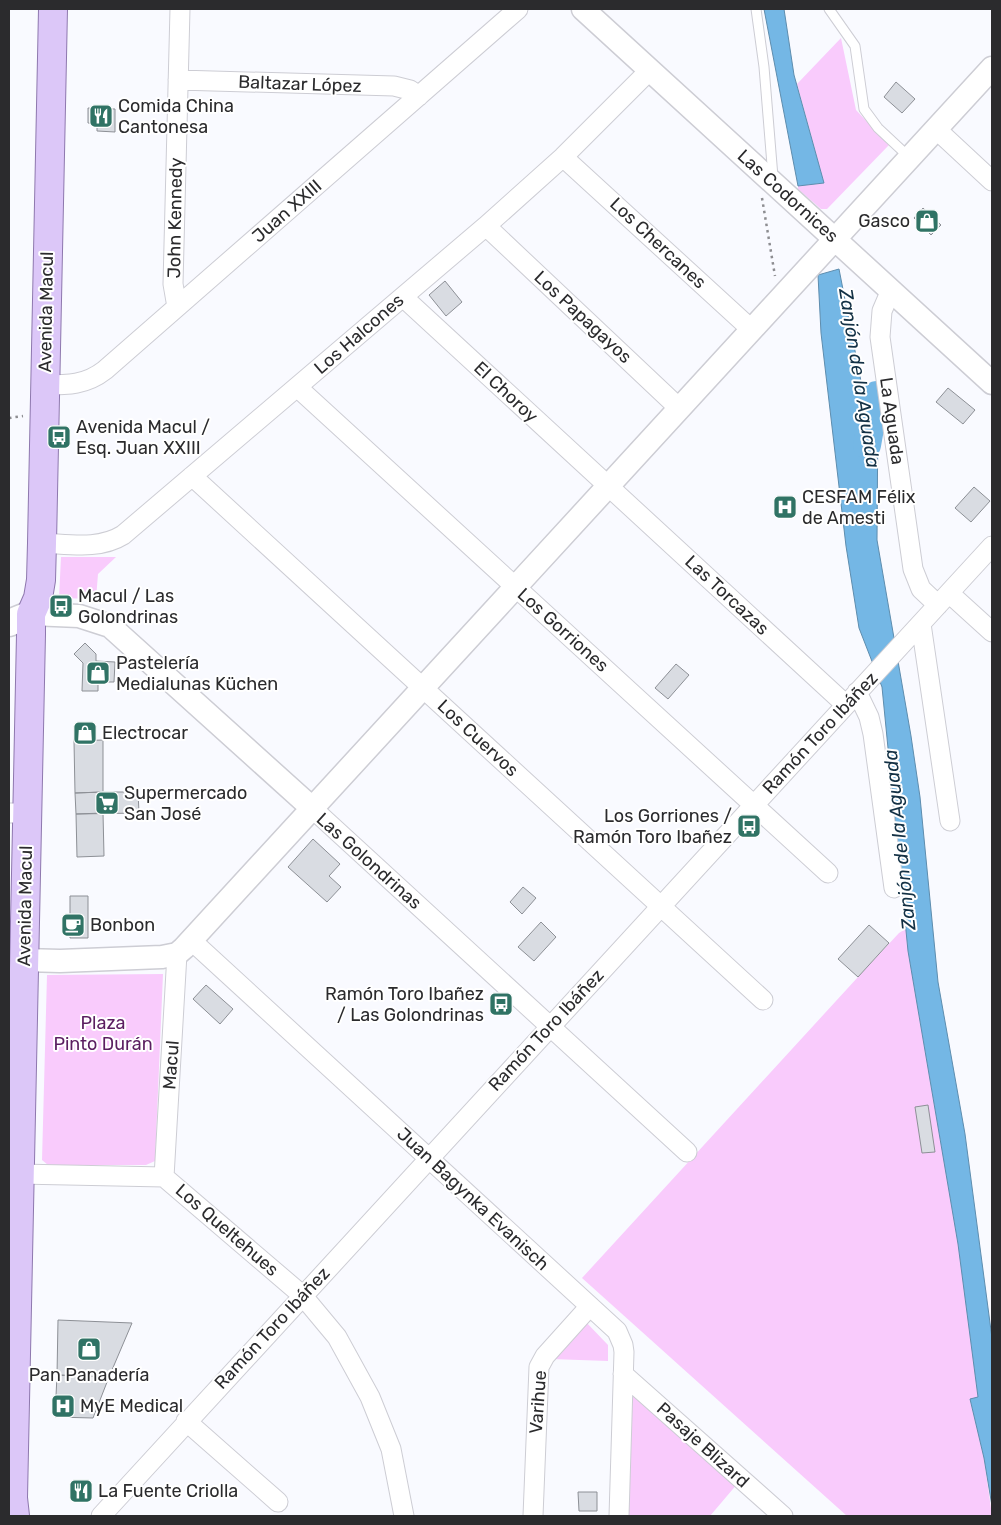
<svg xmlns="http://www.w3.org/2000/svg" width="1001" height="1525" viewBox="0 0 1001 1525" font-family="Rubik,sans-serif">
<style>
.green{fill:#f9cbfc}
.water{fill:#74b7e5;stroke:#5e8dae}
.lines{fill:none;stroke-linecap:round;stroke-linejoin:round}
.river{stroke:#74b7e5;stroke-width:28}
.building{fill:#d9dce2;stroke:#8d9096}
.service-casing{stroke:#cdcdd4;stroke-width:11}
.minor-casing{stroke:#cdcdd4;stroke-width:21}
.tertiary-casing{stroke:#cdcdd4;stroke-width:25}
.secondary-casing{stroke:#cdcdd4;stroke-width:29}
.primary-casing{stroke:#8e78ae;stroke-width:30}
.path{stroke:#8d8d91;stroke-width:2.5;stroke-dasharray:2.5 4;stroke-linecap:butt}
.service{stroke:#fff;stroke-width:9}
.minor{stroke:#fff;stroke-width:19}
.tertiary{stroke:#fff;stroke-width:22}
.secondary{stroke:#fff;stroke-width:26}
.primary{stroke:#dcc7f8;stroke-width:28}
.labels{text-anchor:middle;stroke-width:4;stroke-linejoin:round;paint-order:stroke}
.street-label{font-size:18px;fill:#2b2b2d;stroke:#fff}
.poi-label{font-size:18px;fill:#2b2b2d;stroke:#fff;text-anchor:start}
.park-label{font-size:18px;fill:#5b1e61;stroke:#fff}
.water-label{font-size:19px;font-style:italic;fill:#133145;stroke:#fff}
</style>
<rect width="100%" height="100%" fill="#f9faff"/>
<path class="green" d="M841,38l15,72 33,35 -62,64h-6l-23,-20v-3l26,-3 -27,-99z
M61,557h55l-18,17 -2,25 -37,-1z
M907,928l1,23 50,293 20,153 -8,3 14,58 8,58h-145l-265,-238 276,-301 41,-44z
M163,974l-8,187 -9,4h-98l-6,-5 5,-185z
M584,1320l24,25v16l-57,-2z
M631,1387l107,96 -28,33h-82z"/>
<path class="water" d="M764,9h20l10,66 30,108 -26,3z
M839,269l27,138h12l-1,133 34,196 9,61 18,185 27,152 27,204v168l-8,-48 -14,-59 8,-2 -20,-153 -50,-293 -26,-264 -23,-59 -13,-82 -25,-213 -3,-58z"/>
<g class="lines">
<path class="river" d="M867,445l9,-50"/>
</g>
<path class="building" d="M896,82l19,17 -13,14 -18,-16z
M88,108l27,1v23l-18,-1v-7l-9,-1z
M923,208l18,17 -10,10 -17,-17z
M445,281l17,21 -16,14 -17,-21z
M948,388l27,22 -12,14 -27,-22z
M974,487l16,14 -19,21 -16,-14z
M85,643l11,11v7l19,1 -1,20h-16v9h-16l1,-28 -9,-9z
M676,664l13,11 -21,24 -13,-11z
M74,726h22v15h-22z
M103,740v52l-28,1 -1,-52z
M103,792h35l1,21 -63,1 -1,-21z
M103,813l1,43 -27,1 -1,-43z
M313,839l27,25 -11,12 12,11 -14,15 -39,-35z
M523,887l13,11 -14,16 -12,-12z
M70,896h18v42h-18z
M541,922l15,15 -22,24 -16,-14z
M869,925l20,18 -31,34 -20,-18z
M206,985l27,24 -13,15 -27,-25z
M928,1105l7,47 -13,1 -7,-46z
M58,1320l74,3 -23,54 -52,-2z
M57,1375l52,2 -16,41 -38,-1z
M578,1492h19v19h-18z"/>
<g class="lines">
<g class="service-casing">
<path id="service" d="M756,9l8,58 9,110
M829,9l26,37 9,63 14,19 31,29"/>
</g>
<g class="minor-casing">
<path id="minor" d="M178,80l216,6 16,4 9,6
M936,129l56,52
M563,157l189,173
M486,226l194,183
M891,290l-9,21 -2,26 33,232 8,20 17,16
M403,297l443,408
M177,307l-4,-23 7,-275
M44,385c24,0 42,0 61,-15l413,-361
M297,387l531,486
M192,476l571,524
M42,543c27,1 57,7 81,-8l363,-309 77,-69 87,-87
M949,593l43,39
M921,624l29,197
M857,692l12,25 4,17 21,154
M313,809l374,343
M9,813h18
M192,941l425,390 6,14 1,7 -5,164
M19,1174l145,3 138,118 35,42 33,60 21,52 13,67
M164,1177l13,-223
M623,1374l160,142
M186,1421l92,81
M101,1516l891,-970
M533,1516l6,-149 6,-11 45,-50"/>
</g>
<g class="tertiary-casing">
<path id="tertiary" d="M583,9l409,374
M31,614l48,2 31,10 203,183
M24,960l36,1 102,-4 15,-3 7,-6 808,-880"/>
</g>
<g class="secondary-casing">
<path id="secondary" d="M9,623l22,-9"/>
</g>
<g class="primary-casing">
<path id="primary" d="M15,1516l-2,-18 18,-864v-20l7,-16 3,-18 1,-37 11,-534"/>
</g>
<path class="path" d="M762,198l13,78
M9,418l14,-2"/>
<use href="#service" class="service"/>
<use href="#minor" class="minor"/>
<use href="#tertiary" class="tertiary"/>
<use href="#secondary" class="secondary"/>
<use href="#primary" class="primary"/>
</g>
<defs>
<g id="restaurant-square" transform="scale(1.25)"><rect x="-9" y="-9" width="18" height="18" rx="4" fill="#307365" stroke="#fff"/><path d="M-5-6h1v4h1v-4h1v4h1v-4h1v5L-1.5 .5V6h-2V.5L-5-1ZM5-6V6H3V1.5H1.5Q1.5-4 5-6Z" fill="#fff"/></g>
<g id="shop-square" transform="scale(1.25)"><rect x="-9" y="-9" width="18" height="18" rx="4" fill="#307365" stroke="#fff"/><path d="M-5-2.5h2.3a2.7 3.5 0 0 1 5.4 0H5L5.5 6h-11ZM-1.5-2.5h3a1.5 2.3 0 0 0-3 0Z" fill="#fff"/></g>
<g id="bus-square" transform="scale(1.25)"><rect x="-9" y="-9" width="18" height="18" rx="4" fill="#307365" stroke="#fff"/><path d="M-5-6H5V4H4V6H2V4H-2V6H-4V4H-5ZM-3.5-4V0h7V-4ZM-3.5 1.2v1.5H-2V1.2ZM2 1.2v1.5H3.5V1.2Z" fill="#fff"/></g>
<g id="hospital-square" transform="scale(1.25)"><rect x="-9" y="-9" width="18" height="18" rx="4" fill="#307365" stroke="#fff"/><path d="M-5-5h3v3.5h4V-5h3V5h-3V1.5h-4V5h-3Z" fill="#fff"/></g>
<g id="supermarket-square" transform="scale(1.25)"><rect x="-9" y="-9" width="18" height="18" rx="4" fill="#307365" stroke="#fff"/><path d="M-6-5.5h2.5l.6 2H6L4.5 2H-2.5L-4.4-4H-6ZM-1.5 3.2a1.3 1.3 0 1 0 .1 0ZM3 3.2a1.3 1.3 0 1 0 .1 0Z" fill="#fff"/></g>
<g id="cafe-square" transform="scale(1.25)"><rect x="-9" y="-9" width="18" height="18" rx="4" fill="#307365" stroke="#fff"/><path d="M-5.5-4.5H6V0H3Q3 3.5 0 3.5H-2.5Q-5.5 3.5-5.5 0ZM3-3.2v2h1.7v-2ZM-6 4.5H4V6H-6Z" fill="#fff"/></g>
</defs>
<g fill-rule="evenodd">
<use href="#restaurant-square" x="101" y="116"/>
<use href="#shop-square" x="927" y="221"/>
<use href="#bus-square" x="59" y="437"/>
<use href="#hospital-square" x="785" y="507"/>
<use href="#bus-square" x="61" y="606"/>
<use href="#shop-square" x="98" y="673"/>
<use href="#shop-square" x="85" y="733"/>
<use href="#supermarket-square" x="107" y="803"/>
<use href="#bus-square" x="749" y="826"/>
<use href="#cafe-square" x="73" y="925"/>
<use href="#bus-square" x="501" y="1004"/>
<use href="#shop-square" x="89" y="1349"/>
<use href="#hospital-square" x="63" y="1406"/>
<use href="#restaurant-square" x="81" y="1491"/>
</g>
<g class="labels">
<g class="street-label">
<text transform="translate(300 84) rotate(2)" y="6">Baltazar López</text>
<text transform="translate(788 196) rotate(42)" y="6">Las Codornices</text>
<text transform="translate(287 211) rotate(-41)" y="6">Juan XXIII</text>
<text transform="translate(175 218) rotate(-89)" y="6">John Kennedy</text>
<text transform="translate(658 243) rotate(43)" y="6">Los Chercanes</text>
<text transform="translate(46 312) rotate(-89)" y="6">Avenida Macul</text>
<text transform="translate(583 317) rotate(43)" y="6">Los Papagayos</text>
<text transform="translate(359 334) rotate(-41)" y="6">Los Halcones</text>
<text transform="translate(506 392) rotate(43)" y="6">El Choroy</text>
<text transform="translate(892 421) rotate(82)" y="6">La Aguada</text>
<text transform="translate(727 595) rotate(43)" y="6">Las Torcazas</text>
<text transform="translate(563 630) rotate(42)" y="6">Los Gorriones</text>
<text transform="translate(820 733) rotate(-47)" y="6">Ramón Toro Ibáñez</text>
<text transform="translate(478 738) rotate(43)" y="6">Los Cuervos</text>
<text transform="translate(369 861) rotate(42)" y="6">Las Golondrinas</text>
<text transform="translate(25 906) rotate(-89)" y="6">Avenida Macul</text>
<text transform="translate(546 1030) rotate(-47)" y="6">Ramón Toro Ibáñez</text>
<text transform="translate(171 1065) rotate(-86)" y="6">Macul</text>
<text transform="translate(473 1199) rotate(43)" y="6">Juan Bagynka Evanisch</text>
<text transform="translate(227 1230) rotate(41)" y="6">Los Queltehues</text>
<text transform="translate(272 1328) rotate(-47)" y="6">Ramón Toro Ibáñez</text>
<text transform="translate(538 1402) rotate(-86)" y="6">Varihue</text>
<text transform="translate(703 1445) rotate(42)" y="6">Pasaje Blizard</text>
</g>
<g class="poi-label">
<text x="118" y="112">Comida China<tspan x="118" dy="21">Cantonesa</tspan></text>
<text x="910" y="227" text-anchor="end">Gasco</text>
<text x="76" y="433">Avenida Macul /<tspan x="76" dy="21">Esq. Juan XXIII</tspan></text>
<text x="802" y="503">CESFAM Félix<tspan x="802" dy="21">de Amesti</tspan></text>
<text x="78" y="602">Macul / Las<tspan x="78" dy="21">Golondrinas</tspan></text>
<text x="116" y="669">Pastelería<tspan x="116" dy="21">Medialunas Küchen</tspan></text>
<text x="102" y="739">Electrocar</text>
<text x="124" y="799">Supermercado<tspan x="124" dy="21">San José</tspan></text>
<text x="732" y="822" text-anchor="end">Los Gorriones /<tspan x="732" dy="21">Ramón Toro Ibañez</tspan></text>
<text x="90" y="931">Bonbon</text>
<text x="484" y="1000" text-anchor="end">Ramón Toro Ibañez<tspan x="484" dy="21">/ Las Golondrinas</tspan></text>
<text x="89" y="1381" text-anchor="middle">Pan Panadería</text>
<text x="80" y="1412">MyE Medical</text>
<text x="98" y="1497">La Fuente Criolla</text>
</g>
<g class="park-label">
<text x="103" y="1029">Plaza<tspan x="103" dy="21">Pinto Durán</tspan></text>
</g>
<g class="water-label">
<text transform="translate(860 378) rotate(81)" y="7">Zanjón de la Aguada</text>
<text transform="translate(899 840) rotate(-96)" y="7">Zanjón de la Aguada</text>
</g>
</g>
<rect width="1001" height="1525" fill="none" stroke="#2b2b2d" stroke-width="20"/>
</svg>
